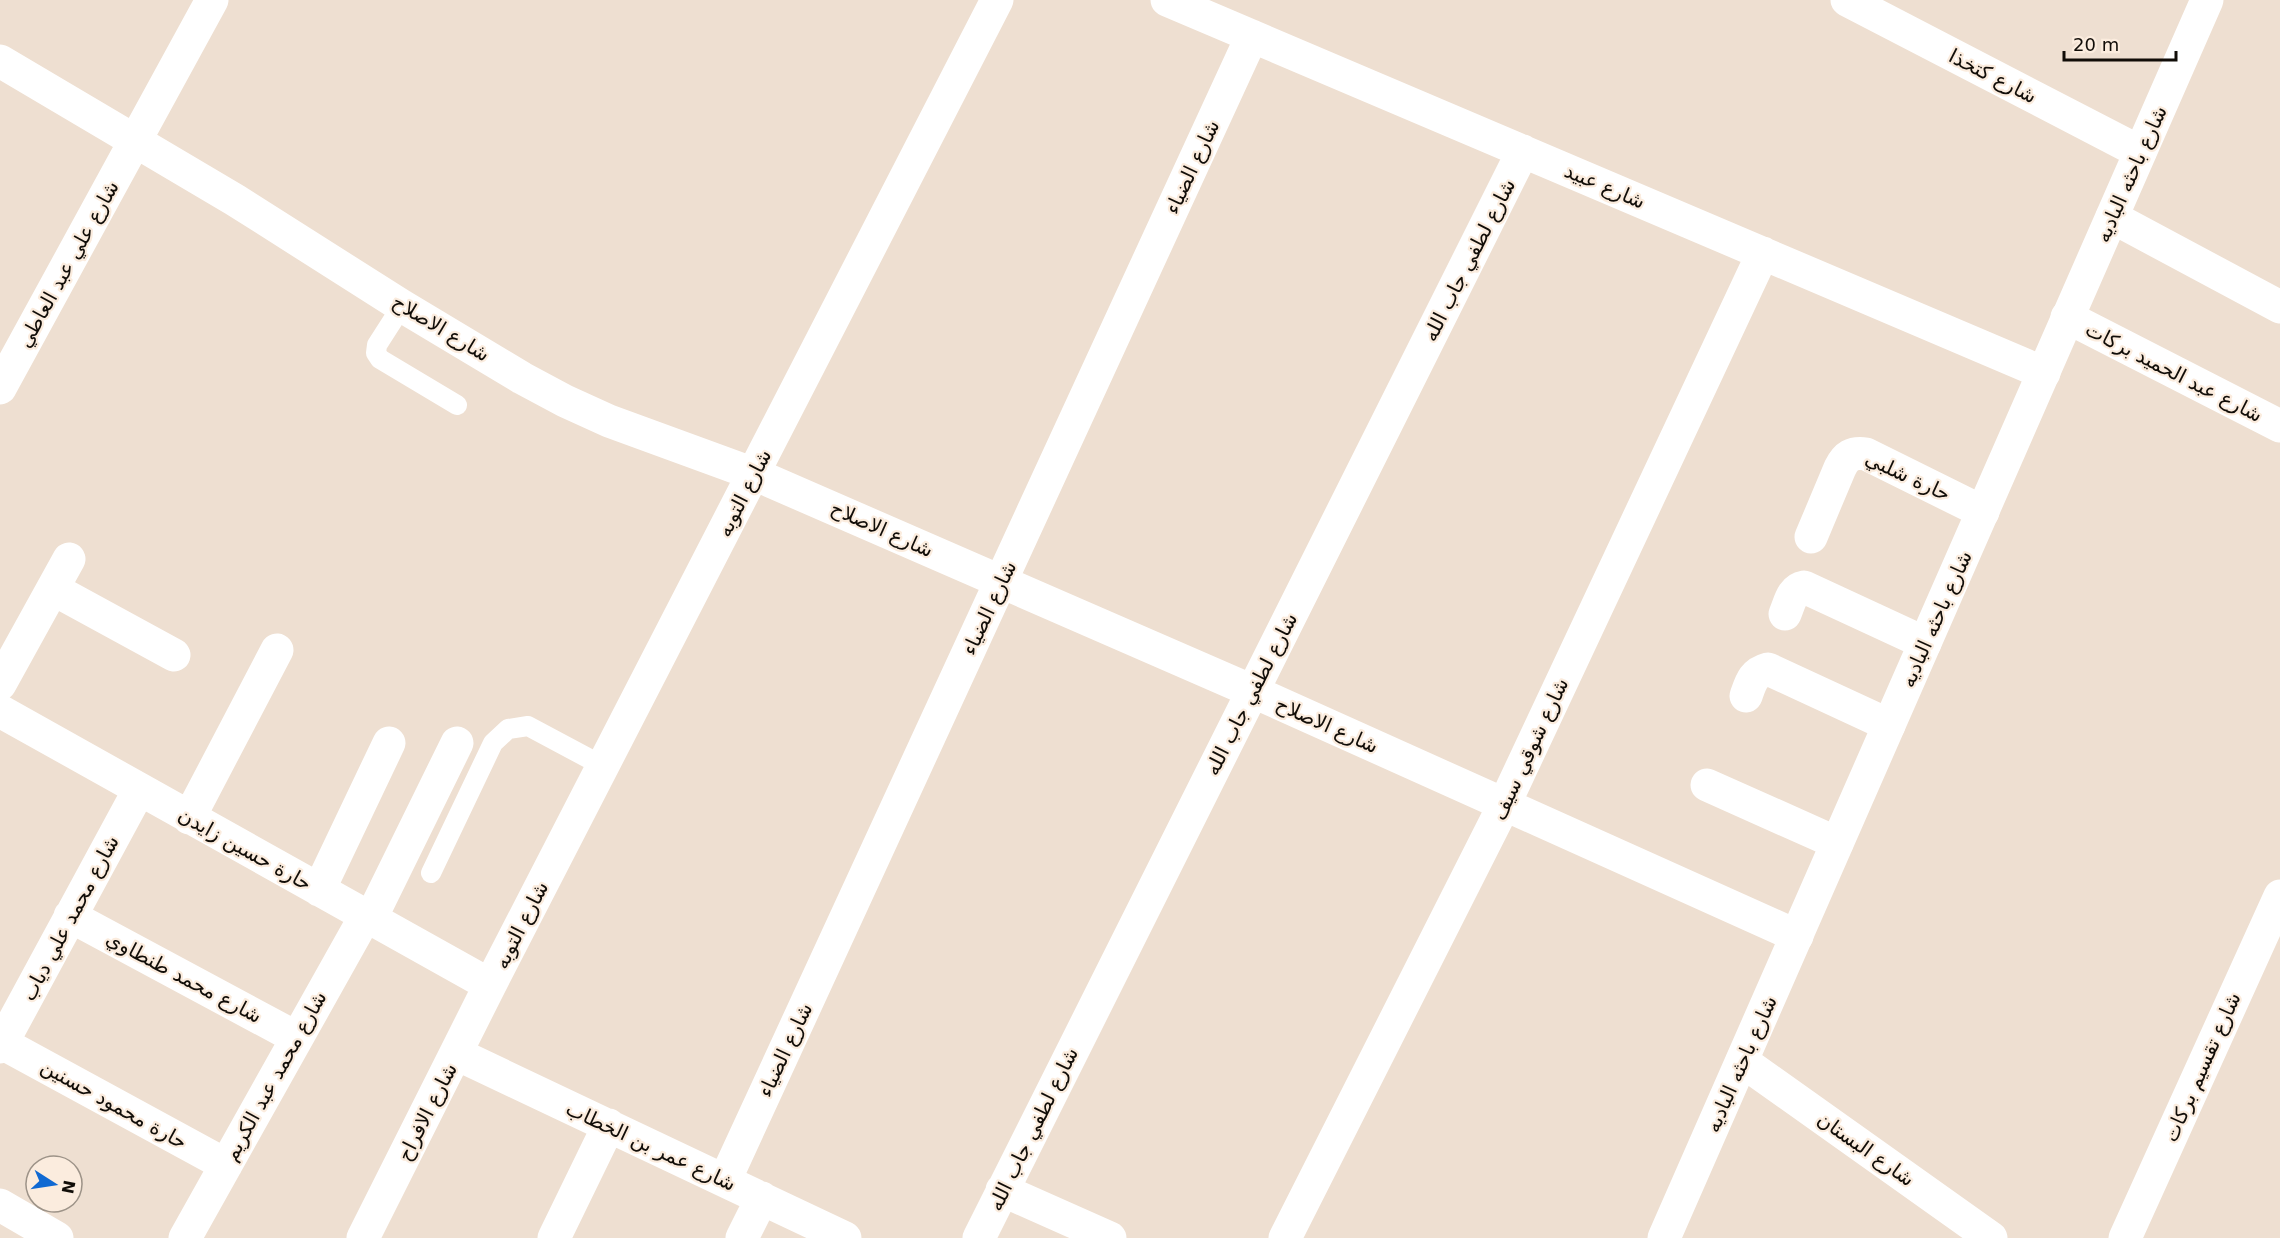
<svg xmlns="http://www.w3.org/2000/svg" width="2280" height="1238" viewBox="0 0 2280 1238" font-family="'DejaVu Sans',Cairo,sans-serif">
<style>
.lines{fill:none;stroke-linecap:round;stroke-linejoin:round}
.lane{stroke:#fff;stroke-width:20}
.street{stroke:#fff;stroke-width:33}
.secondary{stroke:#fff;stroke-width:33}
.labels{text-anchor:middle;stroke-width:4.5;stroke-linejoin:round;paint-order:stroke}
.street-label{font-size:20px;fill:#110d08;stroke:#fbecde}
</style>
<rect width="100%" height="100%" fill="#eedfd1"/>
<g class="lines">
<path class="lane" d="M402,306l-25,39 -1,8 4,6 77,46
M431,873l62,-130 15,-14 20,-3 75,40"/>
<path class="street" d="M1167,0l877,373
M1847,0l293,152
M0,61l235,139 167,106 120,72 43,23 44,20 145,53 498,217 545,245
M2112,217l168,90
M2067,317l213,109
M0,388l212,-388
M1811,537l29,-69c6,-12 12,-16 26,-14l117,58
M53,589l121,66
M1785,614c5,-12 7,-25 19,-27l121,56
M0,684l69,-125
M1746,696c5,-14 7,-23 22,-27l121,56
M0,711l490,274
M1707,785l130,58
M189,818l88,-168
M319,890l70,-147
M70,916l227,122
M371,918l86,-175
M2,1043l224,122
M0,1047l139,-257
M457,1054l388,184
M1742,1061l249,177
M725,1180l527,-1144
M1002,1190l108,48
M0,1205l57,33
M185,1238l181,-323
M363,1238l127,-253 507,-985
M554,1238l55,-113
M742,1238l20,-40
M979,1238l544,-1087
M1285,1238l219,-433 259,-552
M2125,1238l155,-342"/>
<path class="secondary" d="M1664,1238l543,-1238"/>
</g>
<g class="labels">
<g class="street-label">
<text transform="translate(1993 76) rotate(27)" y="7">شارع كتخذا</text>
<text transform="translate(1192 167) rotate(-65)" y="7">شارع الضياء</text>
<text transform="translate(2131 174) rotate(-66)" y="7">شارع باحثه الباديه</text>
<text transform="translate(1605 186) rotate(23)" y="7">شارع عبيد</text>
<text transform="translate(1469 260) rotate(-63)" y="7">شارع لطفي جاب الله</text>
<text transform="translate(68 264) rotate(-61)" y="7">شارع علي عبد العاطي</text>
<text transform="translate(441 328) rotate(31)" y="7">شارع الاصلاح</text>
<text transform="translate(2174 372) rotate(27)" y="7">شارع عبد الحميد بركات</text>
<text transform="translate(1908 476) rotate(25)" y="7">حارة شلبي</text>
<text transform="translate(744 493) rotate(-63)" y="7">شارع التوبه</text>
<text transform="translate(882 529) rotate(24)" y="7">شارع الاصلاح</text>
<text transform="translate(989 608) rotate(-65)" y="7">شارع الضياء</text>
<text transform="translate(1936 619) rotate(-66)" y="7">شارع باحثه الباديه</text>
<text transform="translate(1251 694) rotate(-63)" y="7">شارع لطفي جاب الله</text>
<text transform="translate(1327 725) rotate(24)" y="7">شارع الاصلاح</text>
<text transform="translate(1530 749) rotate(-65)" y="7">شارع شوقي سيف</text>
<text transform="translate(245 849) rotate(29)" y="7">حارة حسين زايدن</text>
<text transform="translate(70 918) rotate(-62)" y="7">شارع محمد علي دياب</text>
<text transform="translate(521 925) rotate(-63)" y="7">شارع التوبه</text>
<text transform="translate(184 977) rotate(28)" y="7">شارع محمد طنطاوي</text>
<text transform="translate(785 1050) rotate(-65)" y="7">شارع الضياء</text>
<text transform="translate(1741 1064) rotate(-66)" y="7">شارع باحثه الباديه</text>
<text transform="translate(2202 1067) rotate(-66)" y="7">شارع تقسيم بركات</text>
<text transform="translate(275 1076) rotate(-61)" y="7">شارع محمد عبد الكريم</text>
<text transform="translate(114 1104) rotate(29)" y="7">حارة محمود حسنين</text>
<text transform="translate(427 1112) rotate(-63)" y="7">شارع الافراح</text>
<text transform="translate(1033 1129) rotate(-64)" y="7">شارع لطفي جاب الله</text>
<text transform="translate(651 1146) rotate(25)" y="7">شارع عمر بن الخطاب</text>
<text transform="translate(1866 1149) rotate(35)" y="7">شارع البستان</text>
</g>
</g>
<g transform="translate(54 1184) rotate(102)"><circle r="28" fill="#fbecde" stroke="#9d9388" stroke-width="1.5"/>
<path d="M0-4.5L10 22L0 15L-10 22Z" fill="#1069d2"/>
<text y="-9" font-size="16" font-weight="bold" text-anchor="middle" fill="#110d08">N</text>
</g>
<path d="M2064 51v9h112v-9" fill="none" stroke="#110d08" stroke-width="3"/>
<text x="2073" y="51" font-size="18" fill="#110d08" stroke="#fbecde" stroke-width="4.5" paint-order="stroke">20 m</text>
</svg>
